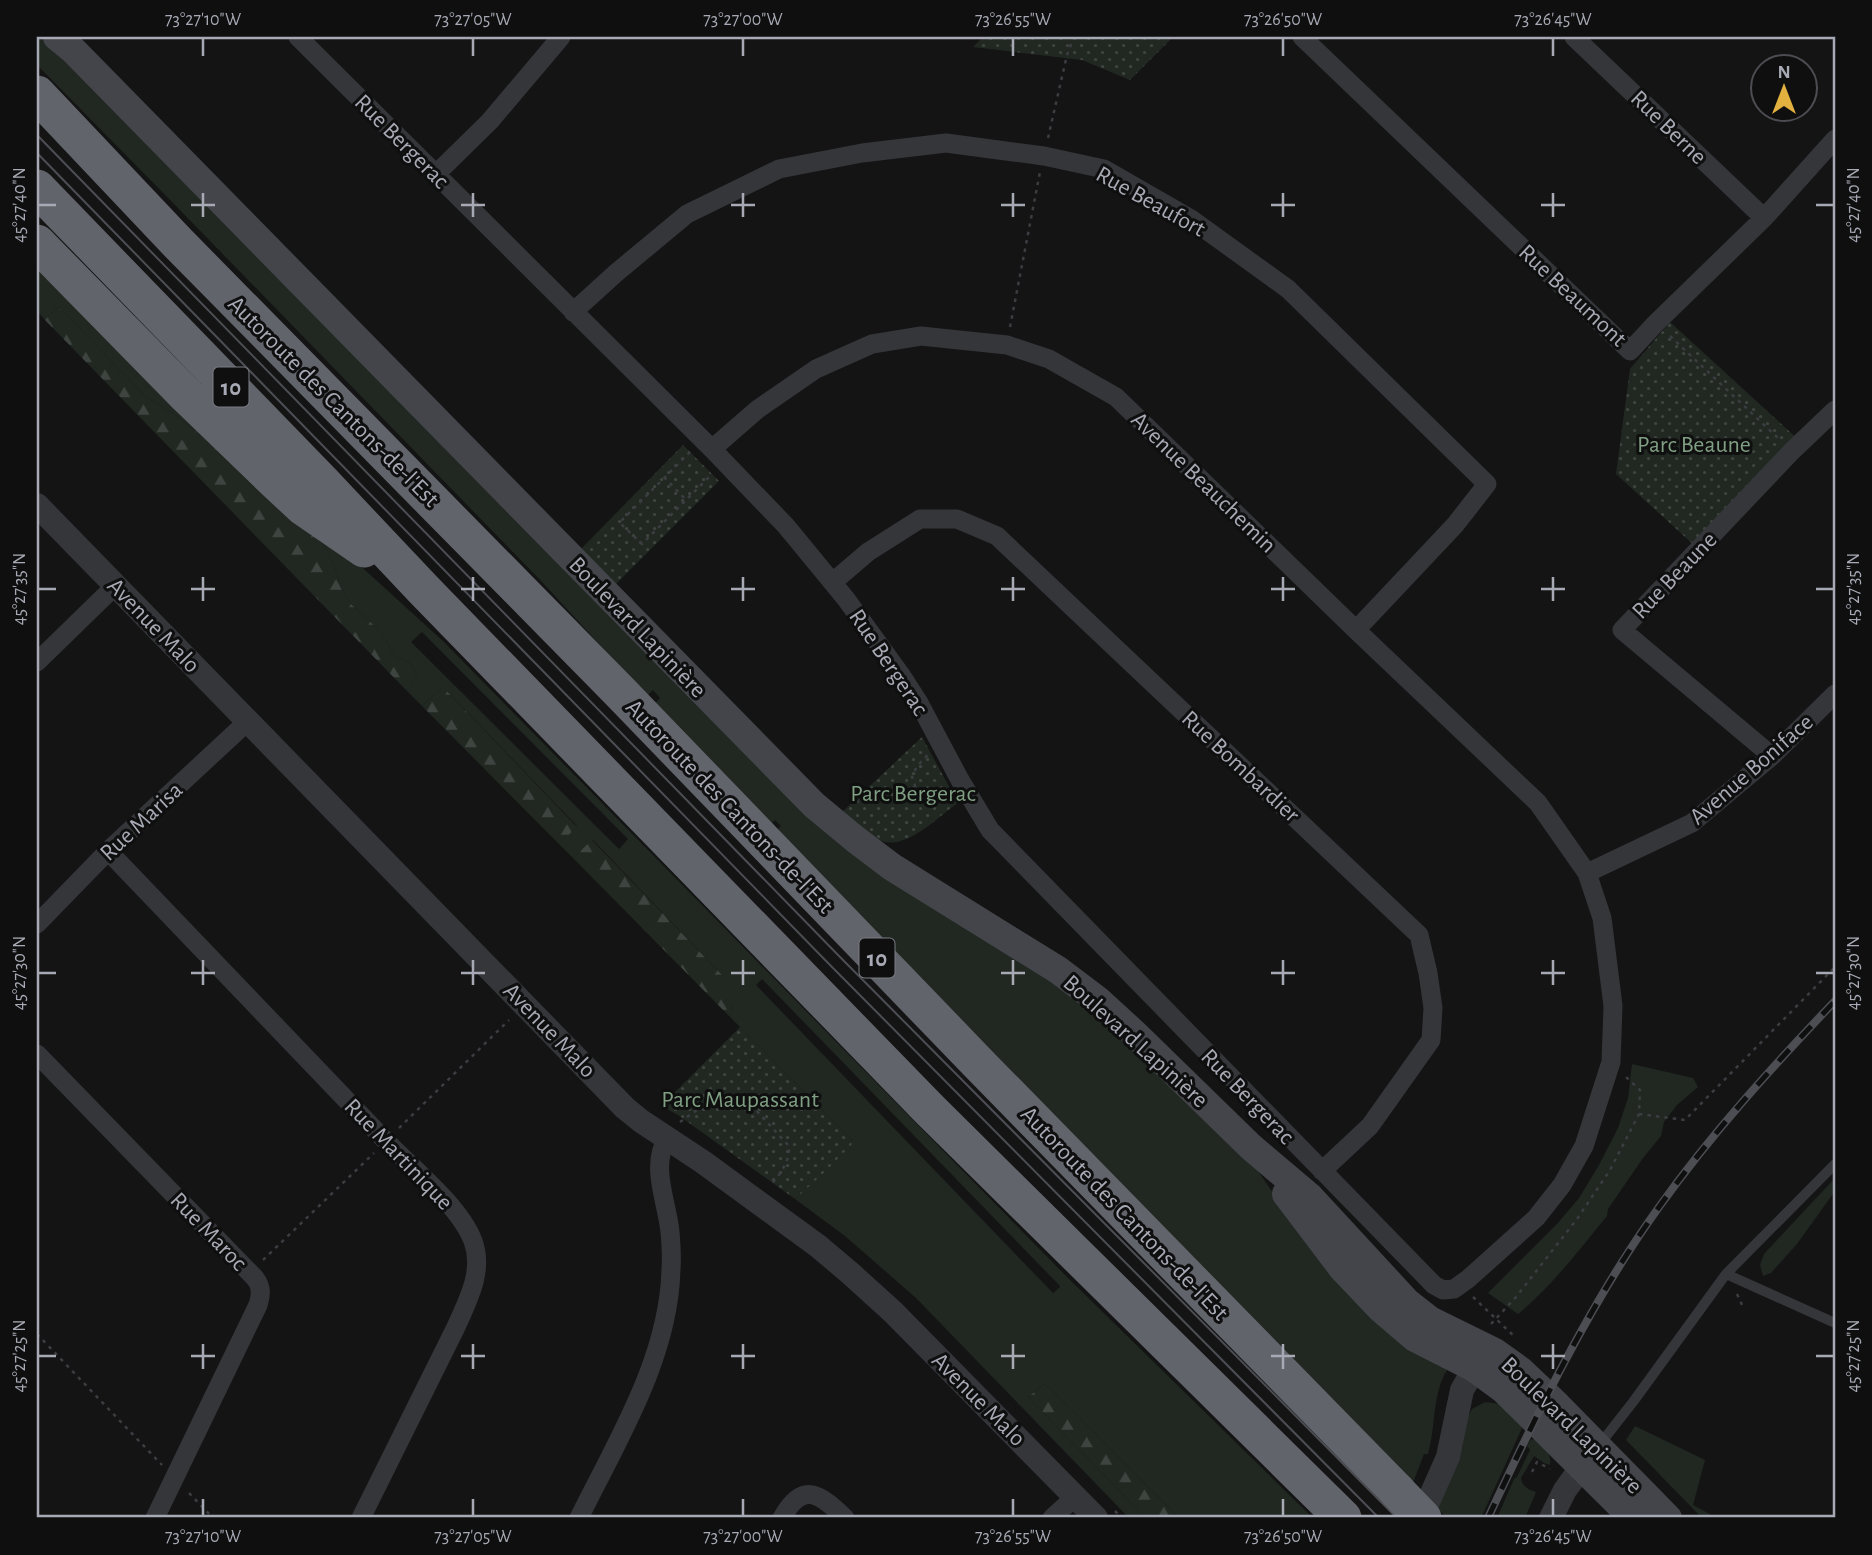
<svg xmlns="http://www.w3.org/2000/svg" width="1872" height="1555" viewBox="0 0 1872 1555" font-family="'Alegreya Sans',sans-serif">
<style>
.green{fill:#202821;fill-rule:evenodd}
.forest{fill:url(#forest-firs)}
.park{fill:url(#park-dots)}
.lines{fill:none;stroke-linecap:round;stroke-linejoin:round}
.path{stroke:#3b3d41;stroke-width:2.5;stroke-dasharray:3.5 5;stroke-linecap:butt}
.service{stroke:#35363a;stroke-width:10}
.minor{stroke:#35363a;stroke-width:19}
.tertiary{stroke:#35363a;stroke-width:24}
.secondary{stroke:#43454a;stroke-width:28}
.motorway{stroke:#62646b;stroke-width:37}
.tram{stroke:#4c4e53;stroke-width:2}
.rail-casing{stroke:#4c4e53;stroke-width:8}
.rail{stroke:#0f0f10;stroke-width:5;stroke-dasharray:16;stroke-linecap:butt}
.motorway-bridge{stroke:#62646b;stroke-width:37}
.ticks{fill:none;stroke:#a7aab4;stroke-width:2.5}
.labels{text-anchor:middle;stroke-width:6;stroke-linejoin:round;paint-order:stroke}
.shield{fill:#0f0f10;stroke:#797c83;stroke-width:2}
.shield-label{font-size:23px;font-weight:bold;fill:#a7aab4}
.street-label{font-size:24px;fill:#a7aab4;stroke:#0f0f10}
.park-label{font-size:24px;fill:#7f9e82;stroke:#0f0f10}
.neatline{fill:none;stroke:#a7aab4;stroke-width:2.5}
.ticks-label{font-size:18px;text-anchor:middle;fill:#a7aab4}
</style>
<defs>
<pattern id="forest-firs" width="22" height="20" patternUnits="userSpaceOnUse" patternTransform="scale(1.75)"><rect width="22" height="20" fill="#202821"/><path d="M5 1l3.5 6h-7zM16 11l3.5 6h-7z" fill="#3e443f"/></pattern>
<pattern id="park-dots" width="8" height="8" patternUnits="userSpaceOnUse" patternTransform="scale(1.75)"><rect width="8" height="8" fill="#202821"/><path d="M2 2h.1M6 6h.1" fill="none" stroke="#3e443f" stroke-width="1.8" stroke-linecap="round"/></pattern>
</defs>
<rect width="100%" height="100%" fill="#141415"/>
<path class="green" d="M37,37h6l30,29 721,736 301,210 161,156 34,50 157,152c-15,24 -11,57 -19,84h-4l-11,29 -636,-653 4,-4 -6,-6 -4,4 -117,-119 6,-7 -7,-8 -6,6 -104,-113 -366,-376 -140,-142z
M37,263l305,286 102,93 624,636 245,240h-134l-130,-131 -5,-3 -16,13 118,121h-17l-213,-220 -71,-62 -50,-37 58,-58 -123,-124 2,-11 -9,-30 -130,-136 -20,18 -14,-14 18,-18 -134,-139 -21,19 -14,-14 9,-17 -6,-11 -15,-7 -17,-27 -27,-25 -11,-17 -6,-19 -9,-20 -11,-16 -80,-70 -61,-49 -28,-17 -87,-90 -15,12 -7,-8zM422,632l206,207 -9,10 -208,-207zM762,979l298,307v1l-7,6 -297,-308z
M1632,1064l61,14 5,9 -21,18 -13,17 -3,14 -18,22 -35,51 -1,7c-28,34 -55,70 -89,98l-30,-21 69,-69 22,-26 20,-33 19,-37 10,-30z
M1835,1178v13l-38,53 -26,29 -8,3 -3,-11 4,-11z
M1485,1402l16,2 22,22 -42,92h-34l-10,-10 25,-59 6,-32 4,-8z
M1635,1426l70,34 -12,45 24,13h-15l-76,-78z
M1537,1437c6,9 15,16 13,28l-6,-2 -10,-7 -13,22c1,8 7,12 15,14l-11,26h-28l17,-39 3,-2 13,-27 -3,-4 4,-7 3,1z"/>
<path class="forest" d="M59,307l87,90 28,17 61,49 80,70 11,16 9,20 6,19 11,17 27,25 17,27 15,7 6,11 -9,17 -364,-373z
M443,687l134,140 -18,17 -137,-138z
M592,840l131,136c10,16 11,22 7,41l-157,-159z
M1044,1384l5,3 130,131h-33l-118,-121z"/>
<path class="park" d="M983,37h190l-43,43 -48,-20 -109,-13z
M1670,322l131,120 -105,105 -80,-73 14,-105z
M683,445l36,36 -104,104 -35,-35z
M922,737l36,66c-21,14 -54,51 -81,36 -13,-7 -24,-18 -36,-26z
M740,1027l114,115 -28,29 -31,28 -117,-84 -17,-9z"/>
<g class="lines">
<path class="path" d="M1048,138l19,-83 7,-18
M1010,327l30,-155
M1670,336l109,103
M690,452l-70,70 1,2 21,20 69,-69
M664,477l22,23
M921,803l-9,-26 5,-11 11,-11
M1639,1114l46,6 150,-153
M680,1122l27,-19 30,-1 18,7 34,37c1,16 -9,28 -19,40
M399,1128l110,-108
M263,1260l111,-107
M1737,1294l6,13
M1473,1297l43,41
M1491,1324l25,-27 61,-78 33,-49 29,-56 1,-24 -14,-13
M37,1334l125,131
M1532,1472l5,-10 13,7
M189,1493l24,25
M1115,1511l7,7"/>
<path class="service" d="M1726,1274l109,49
M1600,1444l33,-42 93,-128 109,-110"/>
<path class="minor" d="M298,37l414,412 74,77 60,73 55,76 18,28 41,77 30,50 444,455 9,5 11,-1 14,-10 68,-61 26,-33 22,-39 27,-84 2,-56 -11,-88 -15,-45 -49,-70 -182,-173 -240,-233 -67,-38 -42,-14 -86,-9 -49,8 -56,25 -58,40 -46,40
M1302,37l328,314 26,-28 108,-105 71,-79
M1574,37l190,181
M435,175l55,-54 71,-84
M573,312l43,-39 71,-59 92,-45 83,-16 84,-10 98,13 60,13 87,50 97,70 199,195 -32,41 -99,105
M833,582l35,-30 52,-33h37l40,17 422,399 9,38 5,35 -2,32 -61,86 -48,45
M37,662l78,-76
M1772,756l-150,-126 170,-179 43,-41
M108,851c91,94 181,189 271,283 28,30 80,70 94,107 11,30 -5,59 -17,86l-95,191
M1587,873l105,-50 80,-67 63,-62
M37,924l71,-73 140,-130
M37,1054l218,224c7,9 6,17 3,27l-103,213
M579,1518c38,-77 90,-160 92,-249 1,-12 0,-25 -1,-37 -3,-31 -20,-65 -3,-94
M782,1518c21,-38 38,-24 63,0
M1052,1518l23,-21"/>
<path class="tertiary" d="M37,505l588,603 16,13 62,41 115,84 32,27 43,39 203,206
M1421,1518l27,-61 14,-67 21,-36
M1551,1518l14,-28 27,-37"/>
<path class="secondary" d="M57,37l16,13 741,755 41,34 37,28 166,103 41,31 36,33 116,113 59,50 97,105 23,18 65,32 25,18 37,35 111,113
M1286,1194l56,74 39,41 34,29 59,30 30,22 129,128"/>
<path class="motorway" d="M37,94l140,148 444,451 357,370 419,428
M37,188l285,294 101,107 507,521 413,408
M37,243l150,153 88,85 28,26 61,42"/>
<path class="tram" d="M37,135l803,822 557,561
M37,153l793,812 549,553"/>
<g class="rail-casing">
<path id="rail" d="M1488,1518c50,-107 102,-215 171,-311 53,-74 114,-141 176,-206"/>
</g>
<use href="#rail" class="rail"/>
<path class="motorway-bridge" d="M1397,1491l26,27"/>
</g>
<path class="ticks" d="M203,38v18M473,38v18M743,38v18M1013,38v18M1283,38v18M1553,38v18M203,193v24M473,193v24M743,193v24M1013,193v24M1283,193v24M1553,193v24M38,205h18M191,205h24M461,205h24M731,205h24M1001,205h24M1271,205h24M1541,205h24M1816,205h18M203,577v24M473,577v24M743,577v24M1013,577v24M1283,577v24M1553,577v24M38,589h18M191,589h24M461,589h24M731,589h24M1001,589h24M1271,589h24M1541,589h24M1816,589h18M203,960v25M473,960v25M743,960v25M1013,960v25M1283,960v25M1553,960v25M38,973h18M191,973h24M461,973h24M731,973h24M1001,973h24M1271,973h24M1541,973h24M1816,973h18M203,1344v25M473,1344v25M743,1344v25M1013,1344v25M1283,1344v25M1553,1344v25M38,1356h18M191,1356h24M461,1356h24M731,1356h24M1001,1356h24M1271,1356h24M1541,1356h24M1816,1356h18M203,1499v17M473,1499v17M743,1499v17M1013,1499v17M1283,1499v17M1553,1499v17"/>
<g class="labels">
<g class="shield">
<rect x="213.5" y="367.5" width="35" height="39" rx="5"/>
<rect x="859.5" y="938.5" width="35" height="39" rx="5"/>
</g>
<g class="shield-label">
<text x="231" y="395">10</text>
<text x="877" y="966">10</text>
</g>
<g class="street-label">
<text transform="translate(1669 127) rotate(44)" y="8">Rue Berne</text>
<text transform="translate(402 141) rotate(45)" y="8">Rue Bergerac</text>
<text transform="translate(1151 201) rotate(29)" y="8">Rue Beaufort</text>
<text transform="translate(1573 295) rotate(43)" y="8">Rue Beaumont</text>
<text transform="translate(334 401) rotate(45)" y="8">Autoroute des Cantons-de-l'Est</text>
<text transform="translate(1204 482) rotate(44)" y="8">Avenue Beauchemin</text>
<text transform="translate(1674 575) rotate(-46)" y="8">Rue Beaune</text>
<text transform="translate(154 625) rotate(46)" y="8">Avenue Malo</text>
<text transform="translate(638 627) rotate(46)" y="8">Boulevard Lapinière</text>
<text transform="translate(889 662) rotate(56)" y="8">Rue Bergerac</text>
<text transform="translate(1241 766) rotate(43)" y="8">Rue Bombardier</text>
<text transform="translate(1751 769) rotate(-41)" y="8">Avenue Boniface</text>
<text transform="translate(730 806) rotate(46)" y="8">Autoroute des Cantons-de-l'Est</text>
<text transform="translate(141 821) rotate(-43)" y="8">Rue Marisa</text>
<text transform="translate(550 1030) rotate(46)" y="8">Avenue Malo</text>
<text transform="translate(1136 1041) rotate(42)" y="8">Boulevard Lapinière</text>
<text transform="translate(1248 1096) rotate(46)" y="8">Rue Bergerac</text>
<text transform="translate(399 1154) rotate(46)" y="8">Rue Martinique</text>
<text transform="translate(1125 1213) rotate(46)" y="8">Autoroute des Cantons-de-l'Est</text>
<text transform="translate(209 1231) rotate(46)" y="8">Rue Maroc</text>
<text transform="translate(979 1399) rotate(45)" y="8">Avenue Malo</text>
<text transform="translate(1572 1425) rotate(44)" y="8">Boulevard Lapinière</text>
</g>
<g class="park-label">
<text x="1694" y="452">Parc Beaune</text>
<text x="913" y="801">Parc Bergerac</text>
<text x="740" y="1107">Parc Maupassant</text>
</g>
</g>
<rect width="1872" height="1555" fill="none" stroke="#0f0f10" stroke-width="77"/>
<g transform="translate(1784 88)"><circle r="33" fill="#0f0f10" stroke="#4c4d52" stroke-width="2"/>
<path d="M0-5L12 26L0 18L-12 26Z" fill="#e2b13f"/>
<text y="-10" font-size="19" font-weight="bold" text-anchor="middle" fill="#a7aab4">N</text>
</g>
<rect x="38" y="38" width="1796" height="1478" class="neatline"/>
<g class="ticks-label">
<text x="203" y="25">73°27'10"W</text>
<text x="473" y="25">73°27'05"W</text>
<text x="743" y="25">73°27'00"W</text>
<text x="1013" y="25">73°26'55"W</text>
<text x="1283" y="25">73°26'50"W</text>
<text x="1553" y="25">73°26'45"W</text>
<text transform="translate(19 205) rotate(-90)" y="6">45°27'40"N</text>
<text transform="translate(1853 205) rotate(-90)" y="6">45°27'40"N</text>
<text transform="translate(19 589) rotate(-90)" y="6">45°27'35"N</text>
<text transform="translate(1853 589) rotate(-90)" y="6">45°27'35"N</text>
<text transform="translate(19 973) rotate(-90)" y="6">45°27'30"N</text>
<text transform="translate(1853 973) rotate(-90)" y="6">45°27'30"N</text>
<text transform="translate(19 1356) rotate(-90)" y="6">45°27'25"N</text>
<text transform="translate(1853 1356) rotate(-90)" y="6">45°27'25"N</text>
<text x="203" y="1542">73°27'10"W</text>
<text x="473" y="1542">73°27'05"W</text>
<text x="743" y="1542">73°27'00"W</text>
<text x="1013" y="1542">73°26'55"W</text>
<text x="1283" y="1542">73°26'50"W</text>
<text x="1553" y="1542">73°26'45"W</text>
</g>
</svg>
